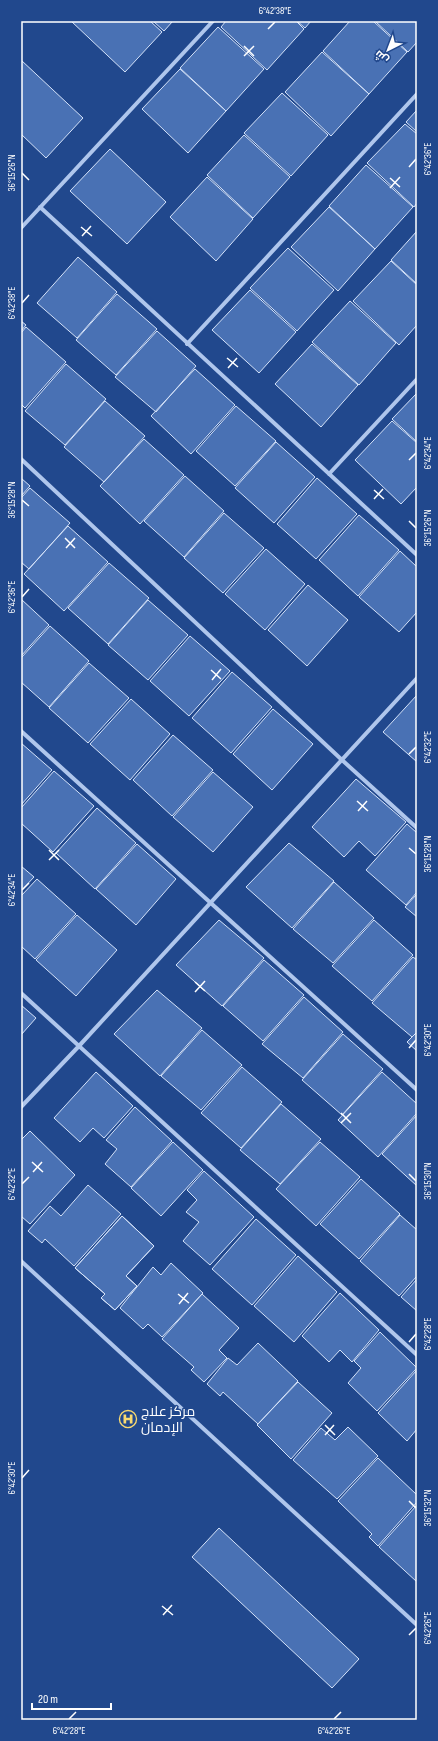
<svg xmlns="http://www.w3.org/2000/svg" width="438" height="1741" viewBox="0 0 438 1741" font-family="'Sofia Sans Condensed',Cairo,sans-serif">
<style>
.building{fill:#4971b4;stroke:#d4e2f9}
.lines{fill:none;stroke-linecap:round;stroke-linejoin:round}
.street{stroke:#afc6ec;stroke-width:4}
.ticks{fill:none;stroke:#fff;stroke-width:1.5}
.labels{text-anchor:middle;stroke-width:3;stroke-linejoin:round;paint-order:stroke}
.poi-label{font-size:14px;fill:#fff;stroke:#21488d;text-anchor:start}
.neatline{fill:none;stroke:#fff;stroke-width:1.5}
.ticks-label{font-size:10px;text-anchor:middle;fill:#fff}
</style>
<rect width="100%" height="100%" fill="#21488d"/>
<path class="building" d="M71,21h79l12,11 -37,40z
M153,21h20l-9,10z
M226,21h70l8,8 -37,41 -46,-43z
M297,21h14l-6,7z
M350,21h23l34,31 -38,42 -46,-43z
M375,21h42v21l-9,10z
M218,27l46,42 -38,42 -46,-43z
M322,52l47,42 -38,42 -46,-44z
M21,60l62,58 -37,40 -25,-24z
M180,69l46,42 -38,42 -46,-44z
M282,93l46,42 -37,41 -47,-43z
M417,110v22l-11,-10z
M405,124l12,10v69l-3,4 -47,-44z
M244,135l46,42 -37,41 -46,-43z
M110,149l56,53 -39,42 -57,-53z
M366,165l47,42 -38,42 -46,-43z
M207,177l46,42 -37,42 -46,-44z
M329,207l46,42 -37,42 -47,-44z
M417,231v53l-26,-24z
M288,248l46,42 -37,41 -47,-43z
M78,257l39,35 -40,46 -40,-35z
M391,261l26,24v40l-18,20 -46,-44z
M250,290l46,42 -37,41 -47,-43z
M117,294l40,35 -41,46 -40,-35z
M350,301l46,42 -37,42 -47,-43z
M21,321l5,4 -5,6z
M26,327l40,35 -41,46 -4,-4v-71z
M157,331l39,35 -40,46 -41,-35z
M312,344l46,41 -37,42 -46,-43z
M66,364l40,35 -41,46 -40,-34z
M195,369l40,36 -44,49 -40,-38z
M417,393v49l-25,-23z
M105,401l40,35 -41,46 -40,-35z
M236,406l40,35 -41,45 -39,-35z
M392,421l25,22v44l-16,17 -46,-44z
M144,439l40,36 -44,49 -40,-38z
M276,442l39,35 -41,46 -39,-35z
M185,476l39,35 -40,46 -40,-36z
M21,478l9,8 -9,10z
M317,478l40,36 -41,45 -39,-35z
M30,488l40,35 -41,46 -8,-7v-64z
M224,513l40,35 -41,45 -39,-35z
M359,515l40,35 -41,46 -39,-36z
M68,526l40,36 -44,49 -40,-37z
M266,549l39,35 -40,46 -40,-36z
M400,551l17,16v45l-18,20 -40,-35z
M109,563l40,35 -41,46 -40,-36z
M308,585l40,35 -41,46 -39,-36z
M21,599l28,26 -28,31z
M148,600l40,35 -40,45 -40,-35z
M50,626l39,35 -40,46 -28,-25v-24z
M190,636l40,35 -41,45 -39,-35z
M89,663l40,35 -41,45 -39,-35z
M232,672l40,35 -41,46 -39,-35z
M417,695v67l-34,-30z
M131,699l39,35 -40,46 -40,-36z
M273,709l40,35 -41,46 -39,-36z
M173,735l40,35 -41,46 -39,-36z
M21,743l31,27 -31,35z
M54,771l40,35 -41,46 -32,-29v-15z
M213,772l40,35 -40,45 -40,-35z
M356,779l50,43 -31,34 -16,-15 -15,16 -32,-30z
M97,808l39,35 -41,46 -39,-36z
M407,824l10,9v59l-11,13 -40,-35z
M289,843l45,38 -42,47 -46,-41z
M137,844l39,35 -40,46 -40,-36z
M21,866l13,11 -13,14z
M37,879l39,35 -41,45 -14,-13v-50z
M334,882l40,36 -41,45 -40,-34z
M417,894v23l-12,-10z
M77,915l40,35 -41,46 -40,-36z
M219,920l45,38 -42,48 -46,-41z
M374,920l39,35 -41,46 -40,-35z
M413,957l4,3v72l-5,5 -40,-34z
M264,960l40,35 -41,46 -40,-35z
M157,990l45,38 -42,48 -46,-42z
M304,997l39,35 -40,46 -41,-34z
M21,1005l15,13 -15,17z
M202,1030l40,35 -41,45 -40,-34z
M417,1032v19l-10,-9z
M343,1034l40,35 -41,46 -40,-35z
M242,1067l40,35 -41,46 -40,-35z
M96,1072l37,34 -29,32 -11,-10 -13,14 -26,-24z
M382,1072l35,32v9l-39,44 -40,-37z
M281,1104l40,35 -41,45 -40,-34z
M135,1107l37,34 -41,46 -26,-23 12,-15 -11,-9z
M417,1115v71l-35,-32z
M30,1131l45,44 -45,49 -9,-8v-76z
M173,1142l30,28 -42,46 -30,-28z
M320,1142l40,35 -44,49 -40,-37z
M204,1171l50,46 -44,48 -27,-24 16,-19 -13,-10 11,-12 -10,-10z
M361,1179l39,35 -41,45 -39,-35z
M88,1185l33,29 -47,52 -29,-27 -3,4 -14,-12 22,-25 11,10z
M400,1215l17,15v46l-18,20 -39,-35z
M122,1216l32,30 -28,30 11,10 -22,24 -14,-12 4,-4 -30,-26z
M122,1216l32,30 -28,30 11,10 -22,24 -14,-12 4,-4 -30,-26z
M256,1219l40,36 -44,50 -40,-36z
M298,1256l39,36 -43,50 -40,-36z
M171,1263l32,30 -41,44 -14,-13 -5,5 -23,-21 33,-41 8,8z
M417,1279v32l-16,-14z
M340,1293l39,37 -27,32 -12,-12 -11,12 -27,-26z
M202,1294l37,34 -20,22 8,8 -23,24 -13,-12 3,-3 -32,-28z
M380,1332l37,36 -40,43 -29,-28 13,-15 -7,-7z
M258,1343l40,38 -40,43 -35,-32 -3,4 -13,-12 21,-26 9,7z
M417,1370v59l-10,12 -29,-28z
M298,1382l34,31 -41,46 -34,-34z
M348,1427l30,29 -41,43 -44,-39 28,-32 14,12z
M378,1458l39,37v7l-39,44 -9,-9 3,-3 -34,-33z
M417,1505v77l-38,-35z
M219,1528l140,131 -27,29 -140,-131z"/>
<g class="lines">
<path class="street" d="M40,207l377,348
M21,228l192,-207
M187,344l230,-250
M21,459l321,301 75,68
M329,474l88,-95
M21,731l396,359
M21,993l396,362
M21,1107l58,-61 338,-368
M21,1261l396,364"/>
</g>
<path class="ticks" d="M268,29l7,-7M244,46l10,10M244,56l10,-10M409,167l7,-8M22,173l7,7M390,178l10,9M390,188l10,-11M81,227l11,9M82,236l9,-10M22,303l7,-8M227,358l11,9M228,368l9,-10M409,460l7,-7M374,490l10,9M374,499l9,-10M22,500l7,6M409,521l7,7M65,538l10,10M66,548l9,-10M22,597l7,-8M211,670l10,9M212,680l9,-11M409,754l7,-7M357,801l11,10M358,811l9,-10M409,848l7,6M49,850l10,10M49,860l10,-10M22,890l7,-7M195,982l10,9M195,992l10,-11M409,1048l7,-8M341,1113l10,10M341,1123l10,-10M32,1162l11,10M33,1172l9,-10M409,1174l7,7M22,1184l7,-7M178,1294l11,9M179,1304l9,-11M409,1342l7,-8M325,1425l10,10M325,1435l9,-10M22,1478l7,-8M409,1501l7,7M162,1606l11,9M163,1615l9,-10M409,1635l7,-7M69,1719l7,-7M334,1719l7,-7"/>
<defs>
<g id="hospital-ring" transform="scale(0.9)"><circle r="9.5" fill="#21488d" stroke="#f9da70" stroke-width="1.5"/><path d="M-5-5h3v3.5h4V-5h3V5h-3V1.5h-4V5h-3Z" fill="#f9da70"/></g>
</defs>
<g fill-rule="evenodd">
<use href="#hospital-ring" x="128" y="1419"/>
</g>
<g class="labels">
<g class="poi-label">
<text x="141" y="1416">مركز علاج<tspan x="141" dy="16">الإدمان</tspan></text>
</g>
</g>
<rect width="438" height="1741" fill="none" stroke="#21488d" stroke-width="44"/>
<g transform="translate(388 50) rotate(222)" stroke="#21488d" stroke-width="3" paint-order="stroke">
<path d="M0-3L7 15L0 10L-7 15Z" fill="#ffffff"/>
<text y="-6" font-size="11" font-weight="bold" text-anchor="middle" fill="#ffffff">ش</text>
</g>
<path d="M32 1703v6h79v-6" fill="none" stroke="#ffffff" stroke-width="2"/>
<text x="38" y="1703" font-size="12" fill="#ffffff" stroke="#21488d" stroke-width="3" paint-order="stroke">20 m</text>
<rect x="22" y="22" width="394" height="1697" class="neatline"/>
<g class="ticks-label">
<text x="275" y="14">6°42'38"E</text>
<text transform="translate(427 159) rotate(-90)" y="4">6°42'36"E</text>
<text transform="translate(11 173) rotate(-90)" y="4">36°15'26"N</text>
<text transform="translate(11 303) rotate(-90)" y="4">6°42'38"E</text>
<text transform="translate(427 453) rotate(-90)" y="4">6°42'34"E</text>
<text transform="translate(11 500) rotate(-90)" y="4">36°15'28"N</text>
<text transform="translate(427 528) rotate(-90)" y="4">36°15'26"N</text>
<text transform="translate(11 597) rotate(-90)" y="4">6°42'36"E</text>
<text transform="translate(427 747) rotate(-90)" y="4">6°42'32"E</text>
<text transform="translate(427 854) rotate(-90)" y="4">36°15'28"N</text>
<text transform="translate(11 890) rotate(-90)" y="4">6°42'34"E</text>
<text transform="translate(427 1040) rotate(-90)" y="4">6°42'30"E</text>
<text transform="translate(427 1181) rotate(-90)" y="4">36°15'30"N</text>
<text transform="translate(11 1184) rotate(-90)" y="4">6°42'32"E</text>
<text transform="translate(427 1334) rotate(-90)" y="4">6°42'28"E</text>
<text transform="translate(11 1478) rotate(-90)" y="4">6°42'30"E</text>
<text transform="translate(427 1508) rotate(-90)" y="4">36°15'32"N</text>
<text transform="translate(427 1628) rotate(-90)" y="4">6°42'26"E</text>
<text x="69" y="1734">6°42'28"E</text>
<text x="334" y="1734">6°42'26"E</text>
</g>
</svg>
